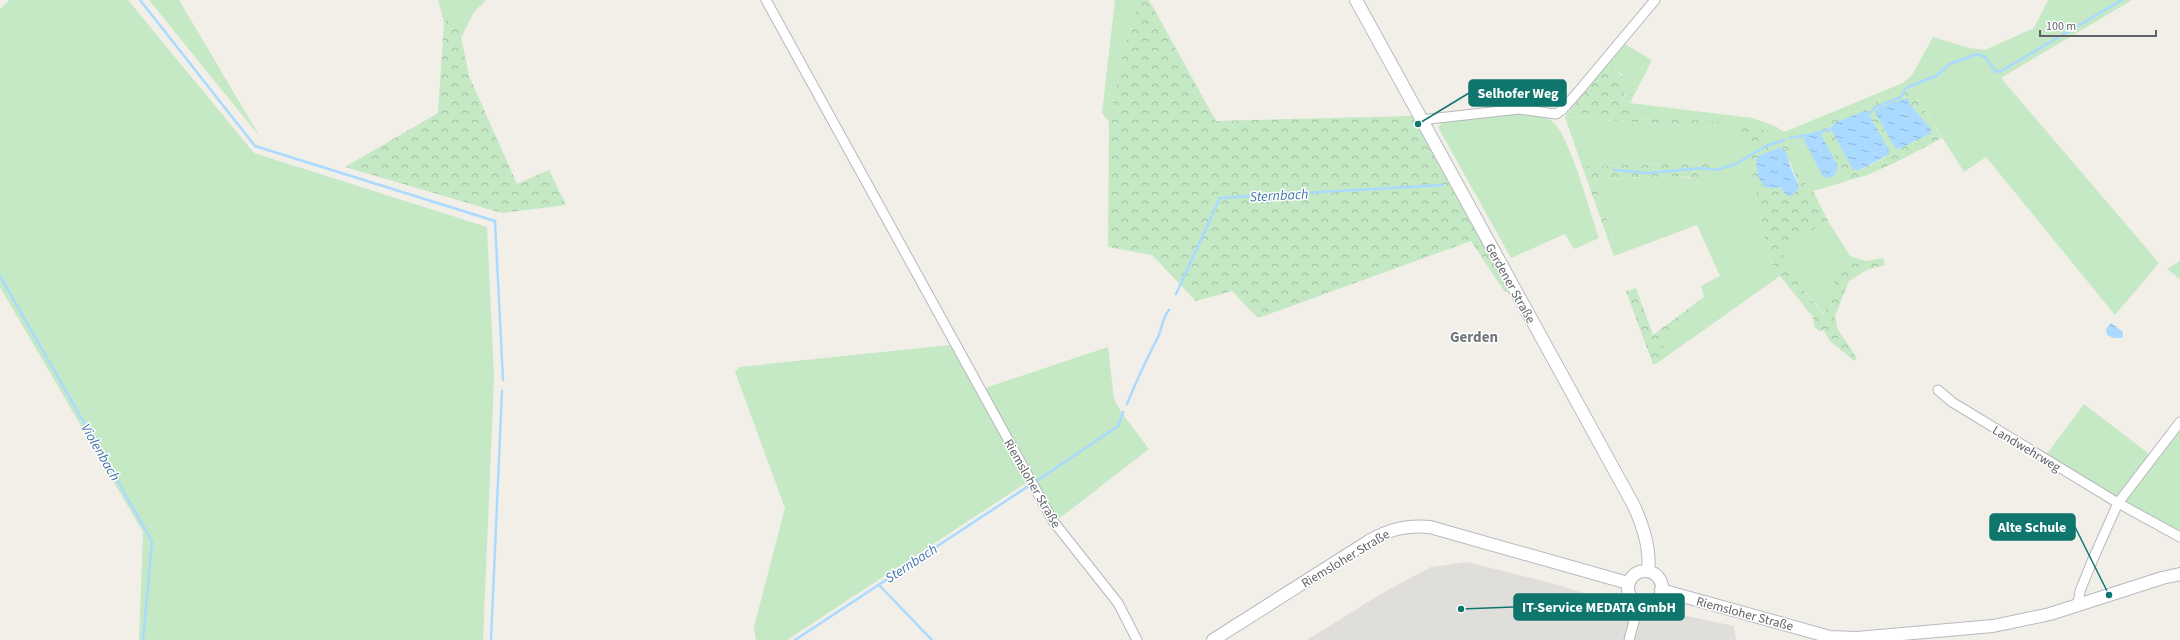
<svg xmlns="http://www.w3.org/2000/svg" width="2180" height="640" viewBox="0 0 2180 640" font-family="'Source Sans 3',sans-serif">
<style>
.industrial{fill:#e0deda}
.green{fill:#c5e8c5}
.forest{fill:url(#forest-crowns);fill-rule:evenodd}
.water{fill:url(#water-ripples)}
.lines{fill:none;stroke-linecap:round;stroke-linejoin:round}
.stream{stroke:#aadaff;stroke-width:2.5}
.minor-casing{stroke:#b5b8bc;stroke-width:11}
.secondary-casing{stroke:#b6babf;stroke-width:14}
.minor{stroke:#fff;stroke-width:9}
.secondary{stroke:#fff;stroke-width:12}
.labels{text-anchor:middle;stroke-width:3;stroke-linejoin:round;paint-order:stroke}
.street-label{font-size:13px;fill:#5f6368;stroke:#fff}
.water-label{font-size:14px;font-style:italic;fill:#4174aa;stroke:#fff}
.quarter-label{font-size:15px;font-weight:bold;fill:#70757a;stroke:#fff}
.leader{fill:none;stroke:#0f766e;stroke-width:1.5}
.callout-dot{fill:#0f766e;stroke:#fff;stroke-width:1.5}
.callout{fill:#0f766e;stroke:#0f766e;stroke-width:1.5}
.callout-label{font-size:14px;text-anchor:middle;font-weight:bold;fill:#fff}
</style>
<defs>
<pattern id="forest-crowns" width="20" height="18" patternUnits="userSpaceOnUse"><rect width="20" height="18" fill="#c5e8c5"/><path d="M2 6a3 3 0 1 1 6 0M12 15a3 3 0 1 1 6 0" fill="none" stroke="#a3c0a4"/></pattern>
<pattern id="water-ripples" width="26" height="14" patternUnits="userSpaceOnUse"><rect width="26" height="14" fill="#aadaff"/><path d="M2 4q2-2 4 0t4 0M15 11q2-2 4 0t4 0" fill="none" stroke="#8eb4d2"/></pattern>
</defs>
<rect width="100%" height="100%" fill="#f1efe8"/>
<path class="industrial" d="M1467,562l84,21 72,22 24,11 16,-5 71,15 2,14h-429l77,-48 47,-25z"/>
<path class="green" d="M9,0h119l126,153 233,74 7,151 -11,262h-344l4,-108 -143,-245v-278z
M149,0h30l81,137z
M438,0h48l-12,12 -13,26 -4,-21 -13,5z
M1115,0h25l-16,50 -15,72 -7,-9z
M2048,0h84l-131,78 158,185 -44,52 -129,-158 -22,15 -56,-89c-23,20 -59,30 -87,41l19,42v6l3,7 5,2 -35,10 -4,-2 -12,-19 -11,-27 -37,19 8,33 -1,7 8,29 1,15 6,15 9,15 -113,80 -8,-18 44,-34 1,-7 -3,-11 19,-10 -23,-51 -83,31 -5,-14 5,-2 -20,-58 5,-3 80,-3 12,3 21,-16 -130,3 -17,-49 176,13 6,16 24,-11 -148,-25 -2,-7 5,-9 -4,-20 -16,-10 17,-21 29,17 -22,43 122,15 23,8 9,6 119,-49 9,-8 21,-38 36,11 16,2 49,-22z
M1520,113c11,2 25,2 33,9 17,15 37,90 46,116l-25,11 -9,-15 -54,24 -73,-131 5,-5z
M1828,221l22,35 -11,11 -5,13v8l-9,27 -24,-28 -22,-38z
M2180,261v18l-13,-10z
M950,345l76,138 -239,157h-31l-2,-13 31,-119 -50,-136 4,-5z
M1108,347l6,52 7,13 28,37 -93,72 -71,-133z
M2084,404l69,53 27,-35v115l-136,-79z"/>
<path class="forest" d="M1140,0h9l67,121 196,-5 99,176 -7,-1 -33,-50 -213,77 -26,-27 -36,10 -44,-46 -44,-8 1,-125 15,-72z
M457,17l12,59 48,108 32,-14 17,35 -64,8 -157,-46 93,-54 6,-91z
M1606,64c18,11 26,18 15,39l3,7 58,9 66,6 22,7v7l-23,8 -7,-17 -175,-13z
M1908,83l34,55c-20,10 -80,45 -99,42l-3,-8v-6l-20,-38 1,-4c28,-11 64,-21 87,-41zM1908,99l3,7 5,35 -17,8 -4,-1zM1831,129l54,28 -24,13 -19,-22z
M1781,139l5,4 11,27 12,19 4,2 15,30 -48,28 21,38 23,28 10,-27v-8l5,-13 11,-11 16,5 17,-3 2,7 -18,5 -18,11 -14,35 3,14 19,28 -3,3 -25,-21 -5,-10 -5,1 -5,-5 -1,-9 -33,-41 -9,-15 -6,-15 -1,-15 -8,-29 1,-7 -8,-33 2,-10zM1778,148h5c7,11 9,22 15,33l-12,14 -5,-7 -4,-1 -19,-31z
M1712,163l1,7 -2,5 -9,4 -24,-3 -79,3 -5,3 20,58 -5,2 -27,-76z
M1636,288l17,47 51,-38 -1,7 -43,34 7,18 -11,8h-3l-27,-73z"/>
<path class="water" d="M1904,99h4l3,7 20,23v4l-32,16 -4,-1 -20,-36 3,-4z
M1864,111l5,3 20,37v3l-29,16h-7l-22,-41 3,-6z
M1816,131l4,2 18,33c-1,8 -6,14 -15,11l-19,-37 1,-5z
M1778,148h5c6,7 5,13 8,20 3,8 7,13 8,21l-8,7 -5,-1 -5,-7c-5,-2 -11,2 -16,-1 -7,-5 -11,-25 -7,-31z
M2111,323l11,8 1,5 -1,2h-8l-7,-3 -1,-6z"/>
<g class="lines">
<path class="stream" d="M140,0l115,146 240,75 8,159
M1867,115l9,-8 25,-10 4,-8 5,-3 26,-10 14,-12 27,-10 8,3 11,15 5,-1 121,-71
M1818,133l15,-5
M1790,138l18,-3
M1614,170l34,3 54,-5 14,2 20,-6 30,-18 18,-6
M0,276l152,265 -9,99
M1176,294l44,-96 223,-13
M1127,404c9,-22 19,-44 30,-65 5,-9 5,-21 12,-29
M1038,480l80,-54 5,-14
M879,585l53,55
M491,640l11,-249
M795,640l232,-153"/>
<g class="minor-casing">
<path id="minor" d="M766,0l287,521 65,82 19,37
M1422,122l7,-3 90,-10 37,5 6,-4 16,-18 77,-92
M1938,390l14,12 166,101 62,34
M2078,605l2,-14 13,-32 25,-56 62,-81
M1629,640l10,-37"/>
</g>
<g class="secondary-casing">
<path id="secondary" d="M1356,0l278,506c9,20 17,43 14,65
M1628 588a17 17 0 1 1 34 0a17 17 0 1 1-34 0Z
M1661,590l169,47 27,1 136,-12 57,-12 112,-36 18,-4
M1213,640l156,-99c20,-12 38,-16 61,-14l198,56"/>
</g>
<use href="#minor" class="minor"/>
<use href="#secondary" class="secondary"/>
</g>
<g class="labels">
<g class="street-label">
<text transform="translate(1511 283) rotate(61)" y="5">Gerdener Straße</text>
<text transform="translate(2027 448) rotate(31)" y="5">Landwehrweg</text>
<text transform="translate(1033 483) rotate(60)" y="5">Riemsloher Straße</text>
<text transform="translate(1345 558) rotate(-31)" y="5">Riemsloher Straße</text>
<text transform="translate(1745 613) rotate(15)" y="5">Riemsloher Straße</text>
</g>
<g class="water-label">
<text transform="translate(1279 195) rotate(-3)" y="5">Sternbach</text>
<text transform="translate(101 452) rotate(60)" y="5">Violenbach</text>
<text transform="translate(911 563) rotate(-33)" y="5">Sternbach</text>
</g>
<g class="quarter-label">
<text x="1474" y="342">Gerden</text>
</g>
</g>
<path class="leader" d="M1418 124L1469 93M2109 595L2075 527M1461 609L1514 607"/>
<g class="callout-dot">
<circle cx="1418" cy="124" r="4"/>
<circle cx="2109" cy="595" r="4"/>
<circle cx="1461" cy="609" r="4"/>
</g>
<g class="callout">
<rect x="1469" y="80" width="97" height="26" rx="4"/>
<rect x="1990" y="514" width="85" height="26" rx="4"/>
<rect x="1514" y="594" width="170" height="26" rx="4"/>
</g>
<g class="callout-label">
<text x="1518" y="98">Selhofer Weg</text>
<text x="2032" y="532">Alte Schule</text>
<text x="1599" y="612">IT-Service MEDATA GmbH</text>
</g>
<path d="M2040 30v6h116v-6" fill="none" stroke="#5f6368" stroke-width="2"/>
<text x="2046" y="30" font-size="12" fill="#5f6368" stroke="#ffffff" stroke-width="3" paint-order="stroke">100 m</text>
</svg>
